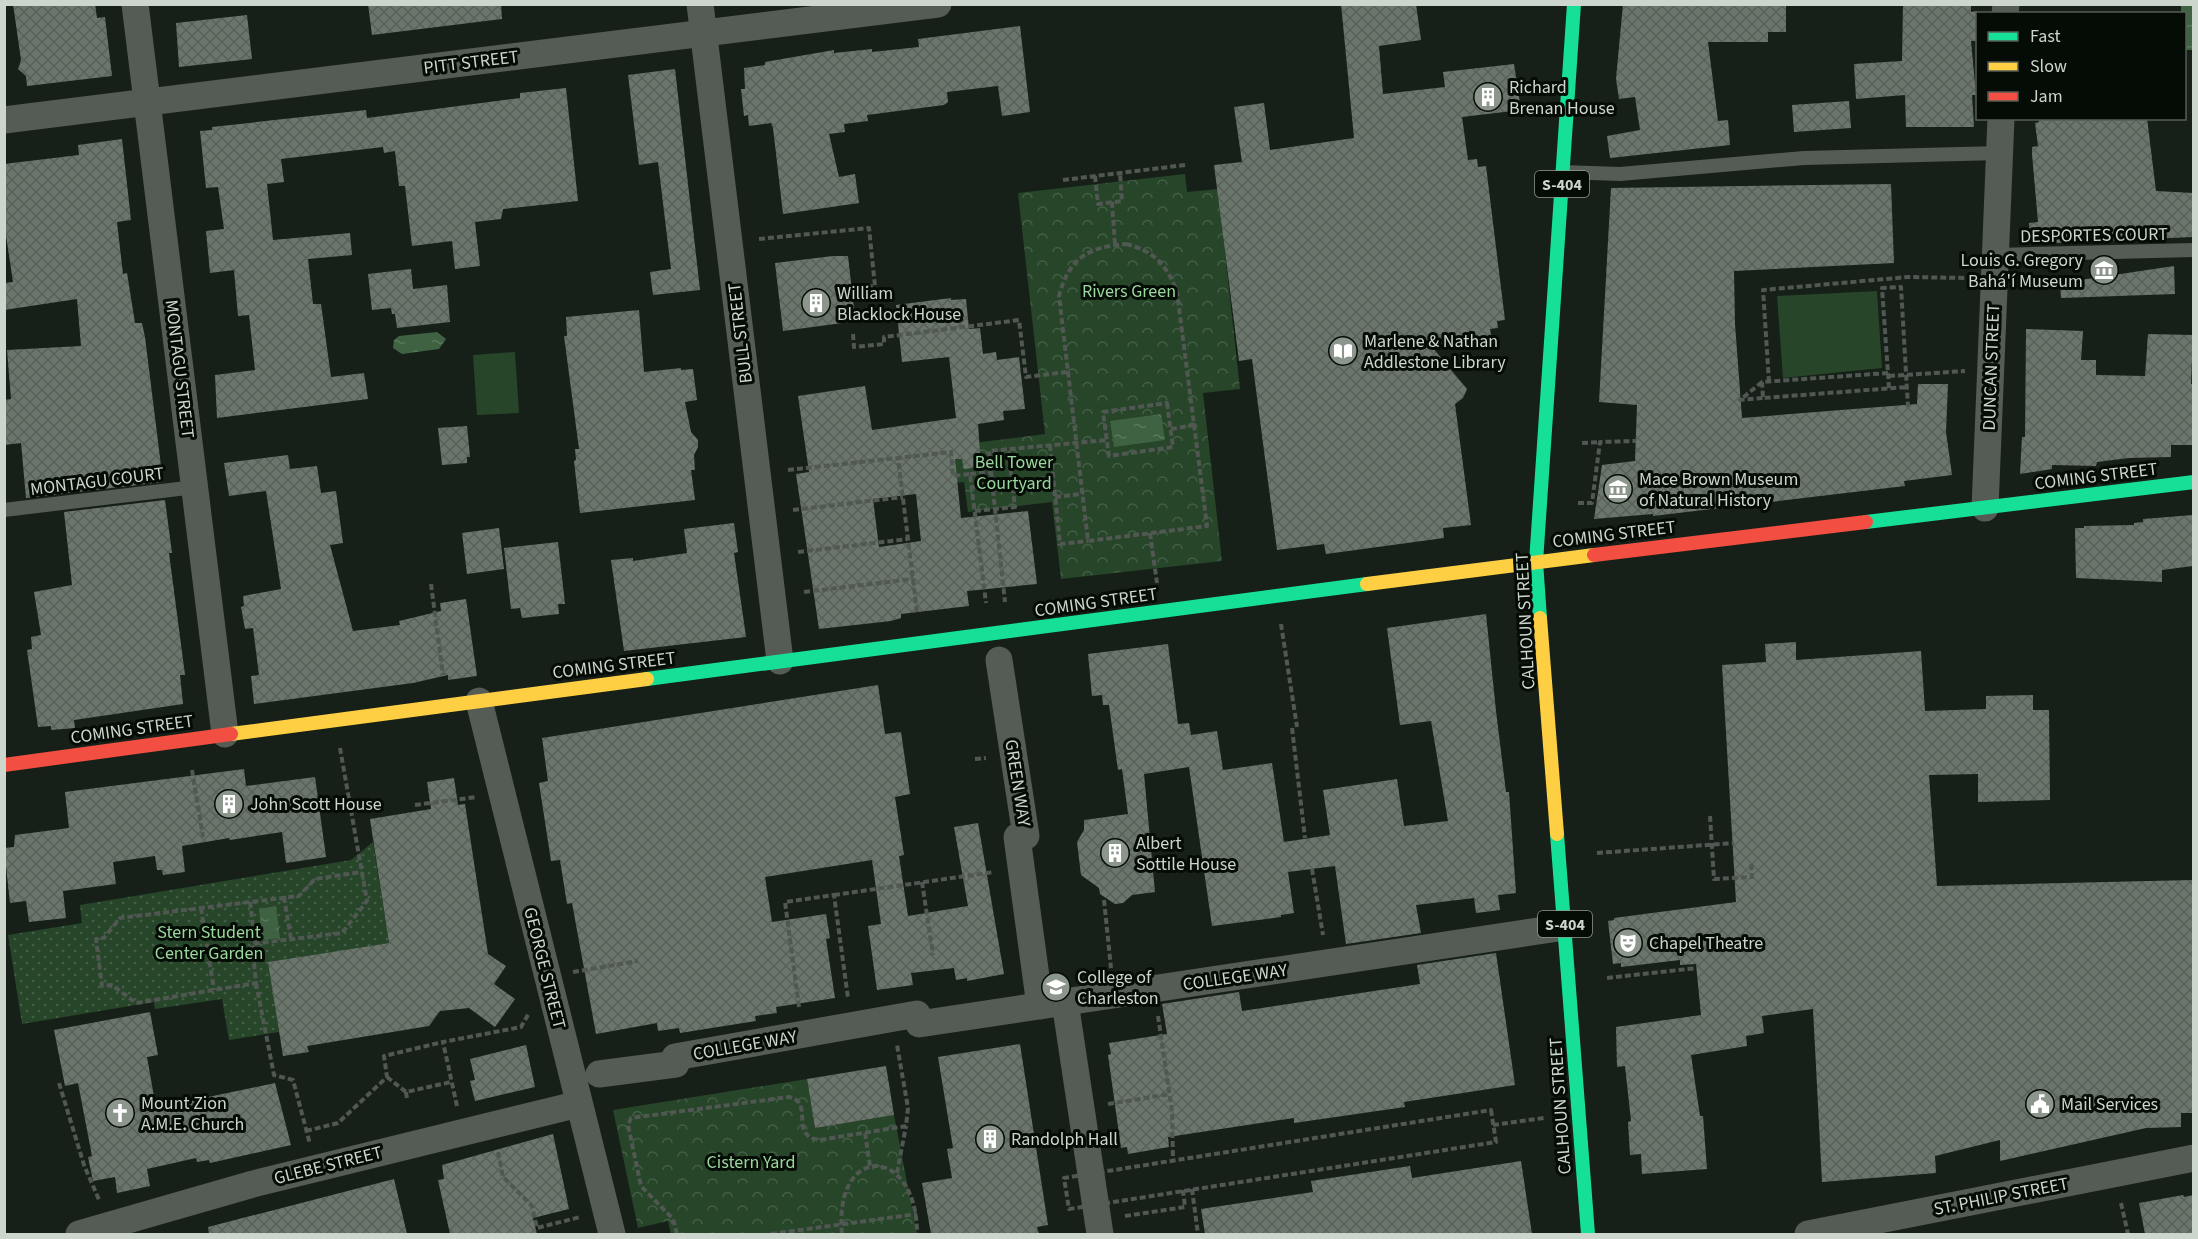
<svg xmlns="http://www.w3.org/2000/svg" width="2198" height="1239" viewBox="0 0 2198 1239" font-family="'Source Sans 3',sans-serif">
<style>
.grass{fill:#264529}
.park{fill:url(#park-crowns)}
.garden{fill:url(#garden-dots)}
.water{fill:url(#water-ripples)}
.building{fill:url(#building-cross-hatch);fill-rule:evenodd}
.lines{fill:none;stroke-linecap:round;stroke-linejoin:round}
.path{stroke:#515752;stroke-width:4;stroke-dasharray:6 3;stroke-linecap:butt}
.lane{stroke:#555c55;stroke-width:14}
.street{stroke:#555c55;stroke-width:27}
.fast{stroke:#16e098;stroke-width:14}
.slow{stroke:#ffcf43;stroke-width:14}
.jam{stroke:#f24e42;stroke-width:14}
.labels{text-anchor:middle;stroke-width:6;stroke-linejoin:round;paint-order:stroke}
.shield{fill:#050b05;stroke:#909990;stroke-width:1.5}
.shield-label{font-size:16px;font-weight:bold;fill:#ccd6cc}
.street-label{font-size:18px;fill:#ccd6cc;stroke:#050b05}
.poi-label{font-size:18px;fill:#ccd6cc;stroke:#050b05;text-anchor:start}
.park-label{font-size:18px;fill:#9ad89e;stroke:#050b05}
</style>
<defs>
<pattern id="park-crowns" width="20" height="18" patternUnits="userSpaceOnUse" patternTransform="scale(1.5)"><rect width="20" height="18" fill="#264529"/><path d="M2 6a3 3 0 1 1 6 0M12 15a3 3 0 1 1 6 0" fill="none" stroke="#445f47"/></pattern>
<pattern id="garden-dots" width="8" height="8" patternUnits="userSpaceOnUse" patternTransform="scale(1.5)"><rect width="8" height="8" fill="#264529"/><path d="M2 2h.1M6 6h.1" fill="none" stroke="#445f47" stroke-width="1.8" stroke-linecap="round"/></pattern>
<pattern id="water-ripples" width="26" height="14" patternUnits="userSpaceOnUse" patternTransform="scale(1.5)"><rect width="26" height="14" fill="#3f6342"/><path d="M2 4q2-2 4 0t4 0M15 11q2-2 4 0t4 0" fill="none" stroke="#5a795c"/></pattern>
<pattern id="building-cross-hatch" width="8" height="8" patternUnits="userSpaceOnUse" patternTransform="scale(1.5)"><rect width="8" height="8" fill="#6a766b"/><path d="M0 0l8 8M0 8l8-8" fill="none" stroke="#586059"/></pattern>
</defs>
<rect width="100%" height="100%" fill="#162018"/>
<path class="grass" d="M1877,291l5,77 -99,10 -6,-82z
M515,352l4,61 -42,2 -4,-60z"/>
<path class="park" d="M1185,174l2,18 31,-3 22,200 -37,4 19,168 -161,18 -9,-77 -84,10 -4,-30 -27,3 -4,-37 112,-14 -27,-241z
M807,1079l8,49 79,-13 23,119h-246l-3,-13 -30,7 -25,-118z"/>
<path class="garden" d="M373,842l16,101 -120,19 10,70 -50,8 -7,-41 -67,10 -1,-7 -132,22 -14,-89 74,-12 -2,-18 271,-45z"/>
<path class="water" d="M2181,5h12v45h-8l-1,-36 -3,-1z
M437,332l9,7 -7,10 -37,5 -9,-6 1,-8 5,-4z
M1161,414l4,26 -51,7 -4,-26z
M276,906l4,32 -17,2 -4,-31z"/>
<path class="building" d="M13,4h82l2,14 8,-1 7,59 -85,10 -1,-10 -8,-7 3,-9z
M368,4h133l1,15 -130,16z
M1341,4h75l5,36 -42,6 4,48 62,-7 -2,-15 71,-8 7,46 -59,7 6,43 9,-1 1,8 8,-1 19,154 -8,1 1,7 -8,1 2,10 -60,8 35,42 -4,9 -8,6 16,121 -28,3 1,10 -118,16 -2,-10 -47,6 -25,-191 -13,2 -25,-196 28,-3 -8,-55 30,-4 6,47 84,-12z
M1623,4h163v28h-18v10h-60l10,79 10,-1 2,25 -120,13 -3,-22 33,-6 -5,-33 -16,2 -3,-20z
M1903,4h68v8l6,-1v30h-6l5,54h-4l2,32h-68l-1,-32 -49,4 -2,-35 48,-3z
M247,15l5,44 -73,8 -3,-44z
M1020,26l10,86 -28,4 -4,-30 -51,6 1,10 -4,3 -77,10 1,6 -24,3 1,8 -16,2 10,43 16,-3 4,29 -76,11 -10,-86 -2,-5 -22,3 -1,-11 -4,1 -3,-27h4l-1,-21 21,-3v-3l69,-12v3l38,-4v3l47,-5 -1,-8z
M675,69l25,221 -47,5 -3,-23 21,-3 -13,-107 -19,3 -11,-90z
M566,88l12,113 -75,8 -2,10 -26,3 5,44 -25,3 -3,-28 -40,5 -7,-60h-6l-4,-35 -11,2 -1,-6 -102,12 3,23 -17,2 6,56 77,-7 2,22 -44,4 5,45h8l10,73 33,-4 4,26 -151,19 -2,-43 40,-5 -6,-55 -11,1 -4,-46 -24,3 -4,-42 18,-2 -6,-42 -12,1 -6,-57 12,-1v-3l154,-17 1,8 153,-20v-5z
M1849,101l2,27 -57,4 -2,-27z
M2038,118h109l9,73 37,2v44l-163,7 -1,-21 9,-1 -6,-68v-7l6,-1 -3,-23 4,-1z
M122,139l9,81 -14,2 6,52 4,-1 8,50h7l3,14 18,145 -137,16 -5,-55 -17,2v-45l7,-1 -4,-49 74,-4 -4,-47 -73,11v-27l9,-1 -9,-60v-58l75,-9 -1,-10z
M1891,184l3,79 -160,8 1,53 7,94 175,-14 1,-20h30l-2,48 6,43 -48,6 1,5 -252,30v-2l-59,5 8,-54 33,-4 2,-56 -38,-3 12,-214z
M833,256h15l7,61 -13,6 -59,8 -8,-68z
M2174,266l1,28 -114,4 -1,-15z
M411,269l2,20 34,-4 3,37 -53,6 -2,-14h-3l-1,-6 -19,2 -4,-36z
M951,298v2l15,-1 3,30 11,-1 3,26 13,-2 1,8 22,-3 6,52 -22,2 1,9 -26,4 3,43 -17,2 -2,-10h-7l6,59 67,-7 9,73 -70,7 2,15 -68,8v4l-10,3 -72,8 -23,-155 13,-2 -11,-76 67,-10 7,44 84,-12 -7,-61 -47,5 -6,-57zM916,494l5,47 -42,6 -6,-48z
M639,310l5,62 37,-4v2l12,-1 4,31 -12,2 6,30 7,8v7l-4,8 1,15h-4l4,30 -115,13 -6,-52 2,-1 -1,-11h4l-15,-113h3l-1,-19z
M2026,329l57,2 -2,29h15v15l49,1 3,-42 45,1 -2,49h2v61h-22v12l-42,1 -32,4 -1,4 -44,-1v4l-32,5 2,-37h3z
M467,426l3,31h-3v6l-25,2 -4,-37z
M288,455l2,14 27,-3 4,27 15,-2 7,52 -13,2 23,86 47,-6 -1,-4 42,-10 -1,-8 26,-4 11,77 -29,4v-5l-35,8 -159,21 -3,-28 8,-1 -6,-47 -8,1 -4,-22 3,-1 -1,-10 38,-7 -15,-98 -37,5 -5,-33z
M165,500l7,53h-3l16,122h-5l3,29 -109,16 1,8 -24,2v-4l-13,1 -11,-77 5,-1 -1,-12 10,-2 -7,-43 38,-7 -8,-73z
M2193,515v51l-31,4v12l-86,-4 -1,-50h9v-2l50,-1v-2l9,-1v-3z
M734,523l4,29 -4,1 12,84 -122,14 -13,-91 22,-2v3l54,-8 -3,-24z
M499,528l5,41 -37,5 -5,-41z
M558,542l7,62h-7l1,10 -37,4 -2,-10 -9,1 -7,-61z
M1486,614l10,97 10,81h3l7,101 -18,2 2,15 -24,3 -2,-15 -58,7 5,28 -75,11 -11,-78 -47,6 6,41 -13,2v2l-69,9 -23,-159 -45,7 11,118 -23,3 -9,8 -8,1 -15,-10 -1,-6 -18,-13 -4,-33 7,-12v-10l44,-6 -6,-45 -4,1 -9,-65h-6l-1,-10 -10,1 -4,-42 80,-10 10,80 11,-1 2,12 26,-4 6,39 49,-7 12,79 46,-7 -7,-45 74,-11 7,47 44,-5 -17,-100 -31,4 -13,-97z
M1796,642v18l125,-9 4,60 61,-2v-13l47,-1v15h16l1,90 -72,2v-28l-49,1 8,111 256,-6v233h-12v14l-35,1 -146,33v-21l-65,16 1,17 -114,9 -9,-173 -51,7 2,17 -18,3 1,10 -56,9 9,61h3l4,53 -65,5 -1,-20 -11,1 -2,-33 3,-1 -6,-55 -8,1 -1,-40 85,-12 -5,-51 -16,1v-5l-59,7v-4l-8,1 -5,-43 6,-1v-2l122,-16 -14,-237 44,-3 -1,-18z
M878,685l7,49 16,-2 9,62 -15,3 9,58 -5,1 9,60 60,-10 -14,-79 24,-4 26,151 -37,7v-3l-11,2 -2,-12 -43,5 2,12 -36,5 -9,-64 13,-2 -9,-64 -107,17 7,45 54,-8 4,24 -4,1 9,59 -59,9 1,6 -22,3 1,5 -76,12 -1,-5 -21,3 -1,-8 -61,11 -24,-131 -5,1 -7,-44 -9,1 -12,-78 9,-2 -6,-43z
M244,769l2,17 69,-9 11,80 -40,6 -4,-31 -52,8 -1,-2 -47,8 3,26 -22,3 -1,-5h-5l-2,-14 -42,6 3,22 -53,7 3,27 -37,4 -3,-21 -16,2 -6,-55 10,-1 1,-12 54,-7 -4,-36z
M454,778l4,27 7,-1 23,150 18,12 -12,18 21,15 -20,28 -26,-19 -29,3 -11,15 -122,20 2,6 -26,4 -15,-94 121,-19 -19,-124 61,-10 -4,-27z
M1496,953l19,132 -111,17 1,5 -111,16v-5l-126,19 1,10 -41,7 -1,-7 -6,1 -13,-93 3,-1 -2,-11 58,-9 -5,-30 77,-12 3,19 178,-27 -3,-19z
M150,1012l8,43 -11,2 9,51 119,-25 16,62 -81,18 -1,-3 -12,2 -1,-4 -49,11 3,17 -33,7 -2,-16 -22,4 -5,-24 4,-1 -14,-73 -13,3 -11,-56z
M1020,1044l28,181 -11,2 2,7h-108l-9,-51 30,-5 -5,-29 6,-1 -15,-91z
M526,1045l9,42 -60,14 -5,-20 5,-1 -5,-21z
M886,1066l8,49 -79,13 -8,-49z
M553,1134l16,75 -36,9 4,16h-87l-12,-54 6,-1 -2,-14z
M1521,1161l11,73h-327l-4,-25 112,-17 -2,-11 99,-15 2,12z
M394,1179l13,55h-198l-1,-7z
M2183,1195l1,2 9,-2v39h-48l-6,-31z"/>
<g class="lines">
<path class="path" d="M1095,176l3,28 24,-3 -2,-28
M1063,180l122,-15
M1112,202l3,43
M759,239l110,-11 6,58 -23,3
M1126,244c28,7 41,21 51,48l30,234 -119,15 -29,-245c10,-38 29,-49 67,-52z
M853,334l1,13 30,-3v-7l135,-17 7,57 41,-5
M1888,373l-126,9 1,16 144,-11
M1889,376l76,-5
M1762,382l-22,18 23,-2
M1769,382l-6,-92 145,-13 59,1
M1889,388l-7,-100 19,-1 7,120
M1167,403l6,44 -64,9 -6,-44z
M1171,429l23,-4
M1582,443l18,-1
M1050,445l10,99 28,-3
M788,470l110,-12
M991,472l14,130
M970,474l21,-2 -2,-21 118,-11
M972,487l40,-5
M1055,497l27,-3
M1578,503h14l8,-61 36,-1
M793,510l110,-13
M975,511l40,-4 -7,-58
M1150,533l7,50
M798,552l110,-13
M431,584l12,91
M804,592l109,-13
M917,612l-19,-154 53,-6 2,24 17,-2 16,129
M1281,624l16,103
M1292,728l13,110
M340,748l27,153 -25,32 -90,11 4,39 -120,20 -24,-18 -10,1 -6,-47 8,-1 16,-20 179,-22 16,-17 47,-7
M975,759l11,-1
M192,770l11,67
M415,805l62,-8
M1710,816l4,63 38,-2 -1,-15
M1597,853l137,-10
M1312,869l11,66
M922,882l11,73
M834,895l160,-23
M284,897l7,42
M1104,900l7,68
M250,902l5,41
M201,908l13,82
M573,972l65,-11
M1607,978l90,-10
M256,983l18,92 19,5 17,64
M799,1007l-14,-105 49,-7 14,103
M1158,1016l14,95 1,49
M387,1077l19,15 45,-10
M59,1083l25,82 16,37
M406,1092l1,7
M1108,1104l62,-10
M457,1106l-14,-64 78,-15 8,-14
M1491,1110l5,32 -427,67 -5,-31z
M1493,1125l51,-7
M306,1131l32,-8 49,-46 -3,-21 59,-14
M865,1133l5,33
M498,1152l5,25 29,29 5,22 43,-11
M897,1173l9,-47
M1192,1189l6,45
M2121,1203l7,31
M1125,1216l60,-9 -2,-17
M677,1234l-4,-15 -32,-33 -13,-61 3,-7 158,-21c26,5 -1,40 31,43l86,-14 2,-18 -11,-63
M771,1234l146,-20
M842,1234c-9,-91 75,-90 75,0"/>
<path class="lane" d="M1563,172l57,2 184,-16 196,-5
M1996,255l198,-5
M4,510l191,-23"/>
<path class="street" d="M135,4l90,730
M700,4l80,657
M2005,14l1,-10
M4,120l934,-116
M1985,508l16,-390
M999,660l27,176 -9,1 23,169
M479,701l133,533
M1065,1002l35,232
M599,1074l77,-10 -1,-7 242,-43 2,10 646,-97
M79,1234l174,-50 326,-80
M1808,1234l386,-76"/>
<path class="fast" d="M1866,522l328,-40
M1540,618l-4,-56 38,-558
M647,679l720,-95
M1557,834l31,400"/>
<path class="slow" d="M1367,584l227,-29
M1540,618l17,216
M231,734l416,-55"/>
<path class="jam" d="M1594,555l272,-33
M4,765l227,-31"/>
</g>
<defs>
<g id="building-disc" transform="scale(1.5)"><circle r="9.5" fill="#8c968d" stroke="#050b05"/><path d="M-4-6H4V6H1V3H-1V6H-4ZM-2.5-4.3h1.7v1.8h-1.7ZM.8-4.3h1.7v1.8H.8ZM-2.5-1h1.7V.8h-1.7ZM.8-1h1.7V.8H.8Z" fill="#fff"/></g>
<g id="museum-disc" transform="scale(1.5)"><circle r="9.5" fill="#8c968d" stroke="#050b05"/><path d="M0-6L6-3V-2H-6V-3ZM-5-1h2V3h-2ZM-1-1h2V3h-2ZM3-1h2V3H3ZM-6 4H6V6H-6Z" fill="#fff"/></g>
<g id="library-disc" transform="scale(1.5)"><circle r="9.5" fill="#8c968d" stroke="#050b05"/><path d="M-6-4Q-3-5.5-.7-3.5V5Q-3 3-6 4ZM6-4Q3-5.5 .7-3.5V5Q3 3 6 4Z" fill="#fff"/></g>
<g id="theatre-disc" transform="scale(1.5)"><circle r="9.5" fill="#8c968d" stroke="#050b05"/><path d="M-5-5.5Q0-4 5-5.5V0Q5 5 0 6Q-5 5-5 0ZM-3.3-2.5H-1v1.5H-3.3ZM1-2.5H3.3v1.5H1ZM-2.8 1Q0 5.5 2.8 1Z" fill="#fff"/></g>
<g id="university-disc" transform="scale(1.5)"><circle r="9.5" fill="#8c968d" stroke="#050b05"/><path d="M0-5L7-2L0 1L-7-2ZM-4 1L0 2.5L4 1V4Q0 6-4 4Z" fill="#fff"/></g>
<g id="civic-disc" transform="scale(1.5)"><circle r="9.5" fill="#8c968d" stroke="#050b05"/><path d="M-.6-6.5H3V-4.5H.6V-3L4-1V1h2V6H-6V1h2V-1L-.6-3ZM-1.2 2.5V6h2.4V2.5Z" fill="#fff"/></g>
<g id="church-disc" transform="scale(1.5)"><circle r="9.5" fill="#8c968d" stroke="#050b05"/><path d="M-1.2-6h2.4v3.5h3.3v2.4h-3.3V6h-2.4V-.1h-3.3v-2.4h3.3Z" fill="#fff"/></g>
</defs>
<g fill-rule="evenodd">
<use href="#building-disc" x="1488" y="97"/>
<use href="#museum-disc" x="2104" y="270"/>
<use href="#building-disc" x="816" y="303"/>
<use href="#library-disc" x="1343" y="351"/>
<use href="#museum-disc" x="1618" y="489"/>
<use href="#building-disc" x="229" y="804"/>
<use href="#building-disc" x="1115" y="853"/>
<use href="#theatre-disc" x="1628" y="943"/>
<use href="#university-disc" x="1056" y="987"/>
<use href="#civic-disc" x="2040" y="1104"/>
<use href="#church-disc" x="120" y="1113"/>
<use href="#building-disc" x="990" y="1139"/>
</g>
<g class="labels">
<g class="shield">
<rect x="1535" y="171" width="54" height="26" rx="4.5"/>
<rect x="1538" y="911" width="54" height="26" rx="4.5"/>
</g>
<g class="shield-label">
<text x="1562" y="190">S-404</text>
<text x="1565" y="930">S-404</text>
</g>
<g class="street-label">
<text transform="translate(471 62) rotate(-7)" y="6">PITT STREET</text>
<text transform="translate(2094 235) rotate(-1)" y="6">DESPORTES COURT</text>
<text transform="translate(740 333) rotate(-97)" y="6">BULL STREET</text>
<text transform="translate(1991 367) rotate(-88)" y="6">DUNCAN STREET</text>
<text transform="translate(180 369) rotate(83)" y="6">MONTAGU STREET</text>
<text transform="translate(2096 476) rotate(-7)" y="6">COMING STREET</text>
<text transform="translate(97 481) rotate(-7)" y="6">MONTAGU COURT</text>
<text transform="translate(1614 534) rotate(-7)" y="6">COMING STREET</text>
<text transform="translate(1096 602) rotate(-8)" y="6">COMING STREET</text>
<text transform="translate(1525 621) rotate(-93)" y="6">CALHOUN STREET</text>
<text transform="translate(614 665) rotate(-7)" y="6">COMING STREET</text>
<text transform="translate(132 729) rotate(-8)" y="6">COMING STREET</text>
<text transform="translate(1018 783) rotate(81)" y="6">GREEN WAY</text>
<text transform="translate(545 968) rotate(76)" y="6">GEORGE STREET</text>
<text transform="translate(1235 977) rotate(-8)" y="6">COLLEGE WAY</text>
<text transform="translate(745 1045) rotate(-10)" y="6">COLLEGE WAY</text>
<text transform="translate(1560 1106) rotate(-94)" y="6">CALHOUN STREET</text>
<text transform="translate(328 1165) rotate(-14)" y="6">GLEBE STREET</text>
<text transform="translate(2001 1196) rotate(-11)" y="6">ST. PHILIP STREET</text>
</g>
<g class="poi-label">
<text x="1509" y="93">Richard<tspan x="1509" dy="21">Brenan House</tspan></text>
<text x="2083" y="266" text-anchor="end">Louis G. Gregory<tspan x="2083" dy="21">Bahá'í Museum</tspan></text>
<text x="837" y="299">William<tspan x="837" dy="21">Blacklock House</tspan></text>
<text x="1364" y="347">Marlene &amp; Nathan<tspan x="1364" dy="21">Addlestone Library</tspan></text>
<text x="1639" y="485">Mace Brown Museum<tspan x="1639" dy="21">of Natural History</tspan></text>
<text x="250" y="810">John Scott House</text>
<text x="1136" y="849">Albert<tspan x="1136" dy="21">Sottile House</tspan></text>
<text x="1649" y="949">Chapel Theatre</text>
<text x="1077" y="983">College of<tspan x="1077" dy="21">Charleston</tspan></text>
<text x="141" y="1109">Mount Zion<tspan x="141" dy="21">A.M.E. Church</tspan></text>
<text x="2061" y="1110">Mail Services</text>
<text x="1011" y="1145">Randolph Hall</text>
</g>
<g class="park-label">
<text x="1129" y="297">Rivers Green</text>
<text x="1014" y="468">Bell Tower<tspan x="1014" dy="21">Courtyard</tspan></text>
<text x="209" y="938">Stern Student<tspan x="209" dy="21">Center Garden</tspan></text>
<text x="751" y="1168">Cistern Yard</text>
</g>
</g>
<rect width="2198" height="1239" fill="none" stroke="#ccd6cc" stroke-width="12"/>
<rect x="1976" y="12" width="210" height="108" fill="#050b05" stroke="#555c55" stroke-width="1.5"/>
<rect x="1988" y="32" width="30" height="9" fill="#16e098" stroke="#555c55" stroke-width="1.5"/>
<text x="2030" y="42" font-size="18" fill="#ccd6cc">Fast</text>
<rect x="1988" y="62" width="30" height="9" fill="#ffcf43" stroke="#555c55" stroke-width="1.5"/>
<text x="2030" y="72" font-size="18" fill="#ccd6cc">Slow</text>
<rect x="1988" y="92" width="30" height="9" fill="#f24e42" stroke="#555c55" stroke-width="1.5"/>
<text x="2030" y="102" font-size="18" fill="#ccd6cc">Jam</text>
</svg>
